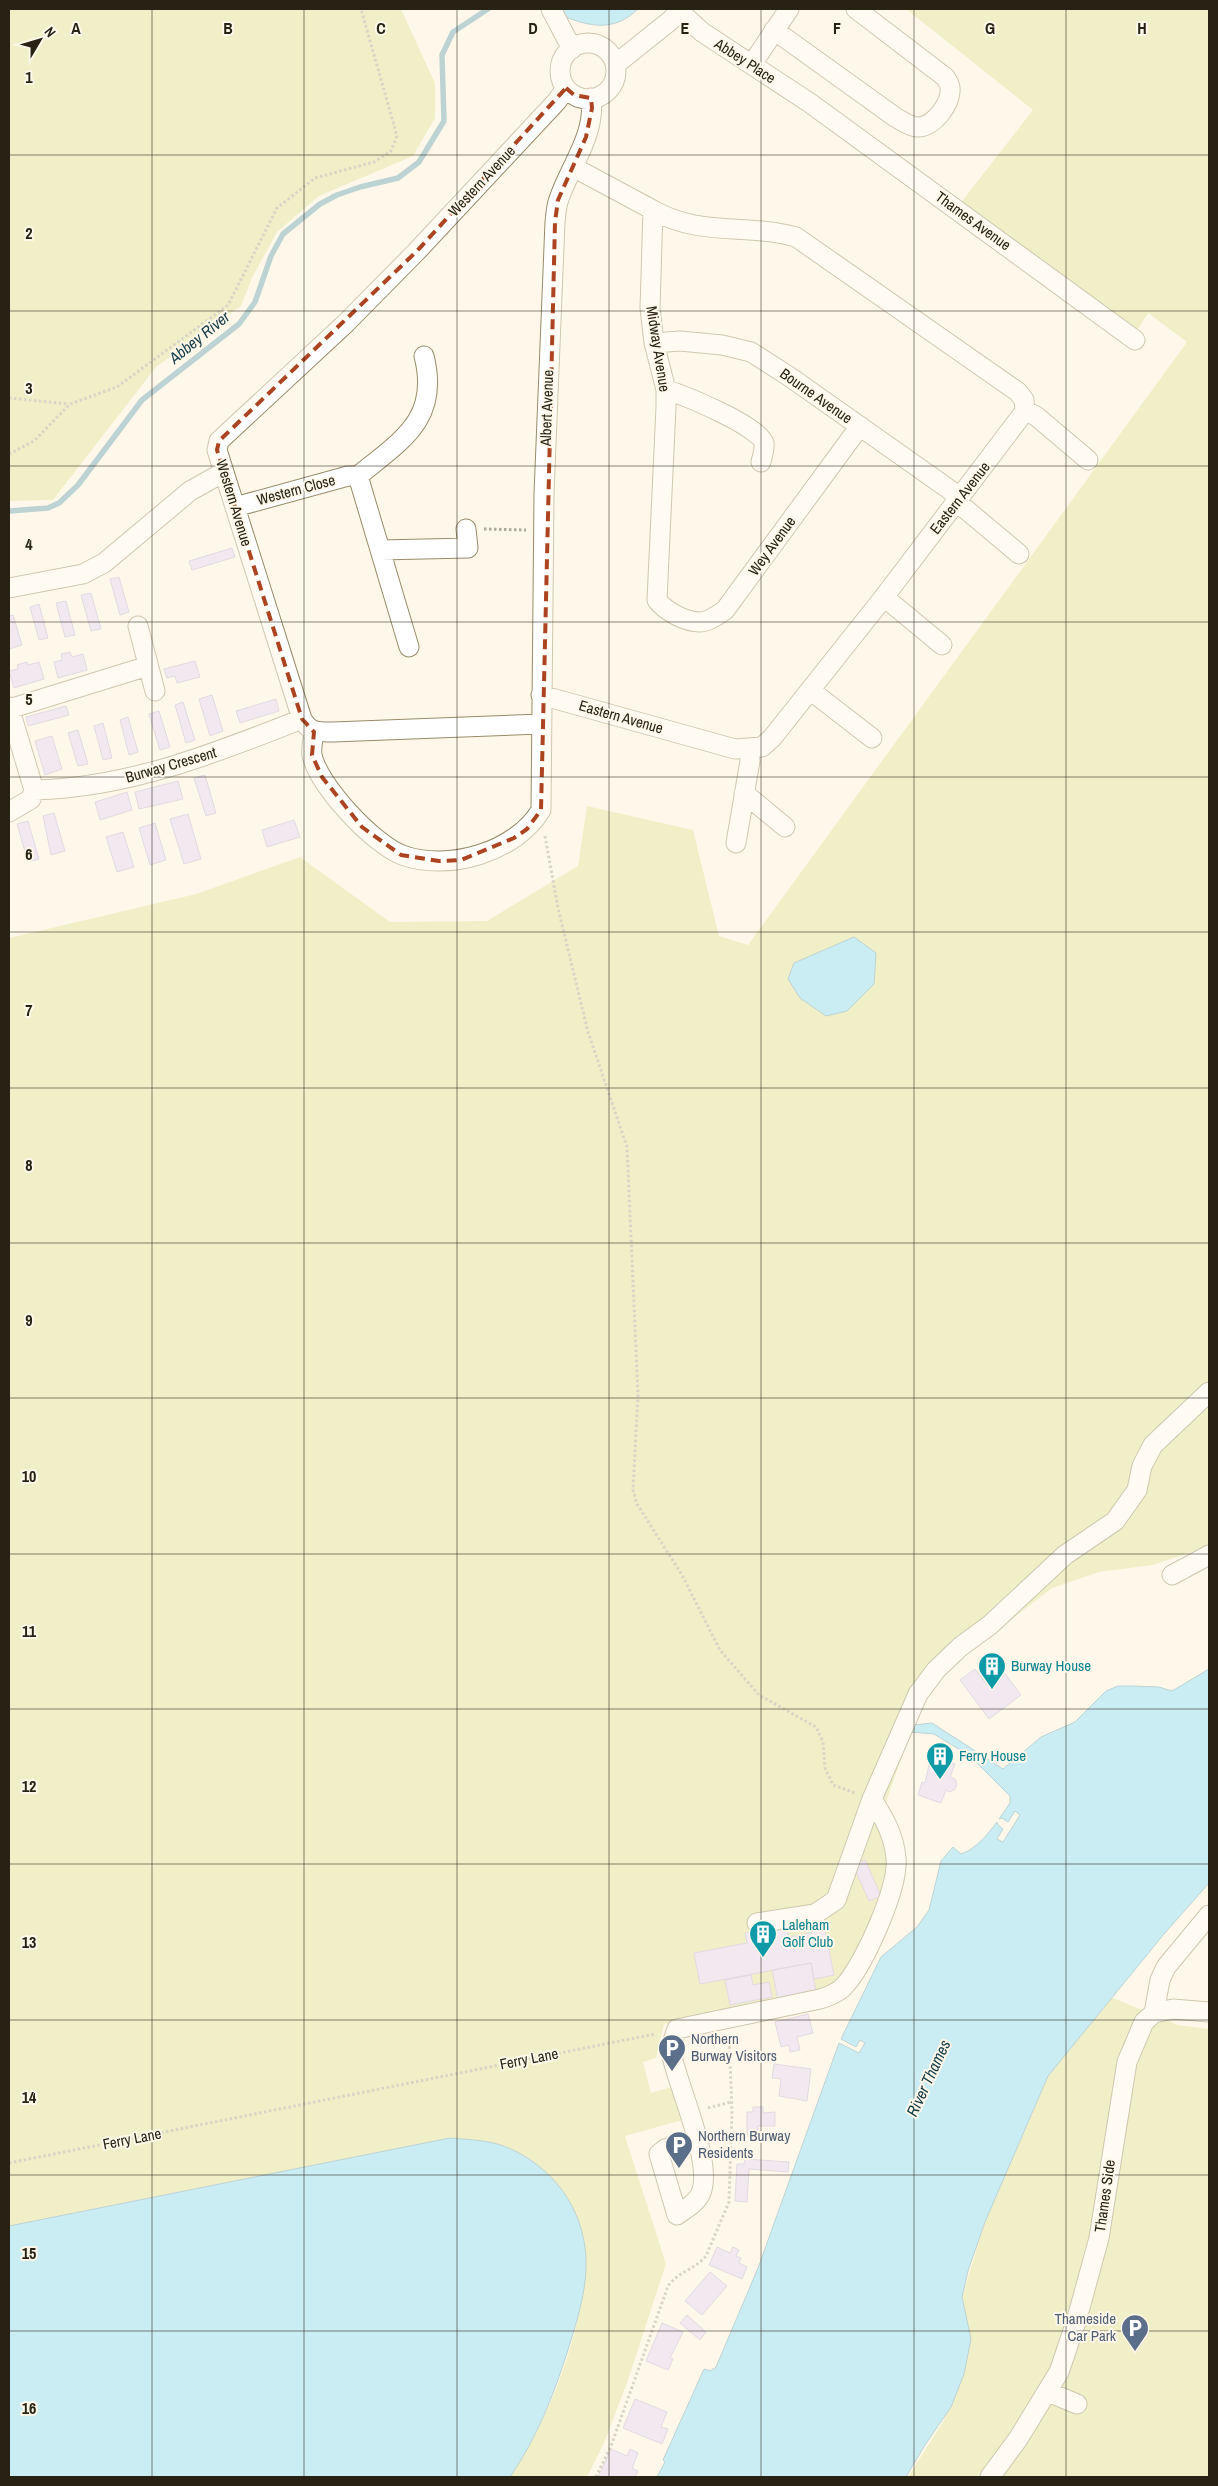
<svg xmlns="http://www.w3.org/2000/svg" width="1218" height="2486" viewBox="0 0 1218 2486" font-family="'Archivo Narrow',sans-serif">
<style>
.green{fill:#dee59f}
.water{fill:#8adefe;stroke:#6da6b8}
.lines{fill:none;stroke-linecap:round;stroke-linejoin:round}
.stream{stroke:#6da6b8;stroke-width:5.5}
.building{fill:#e1d5f8;stroke:#c1b5d7}
.minor-casing{stroke:#998a69;stroke-width:21}
.path{stroke:#b0a99b;stroke-width:3;stroke-dasharray:2.5 2.5;stroke-linecap:butt}
.minor{stroke:#fff;stroke-width:19}
.marked{fill:none;stroke:#ac4421;stroke-width:4;stroke-dasharray:10 6;stroke-linejoin:round}
.grid{fill:none;stroke:#282215;stroke-width:1;stroke-opacity:0.55}
.labels{text-anchor:middle;stroke-width:4;stroke-linejoin:round;paint-order:stroke}
.street-label{font-size:15px;fill:#282215;stroke:#fff8ea}
.culture-label{font-size:15px;fill:#0d838f;stroke:#fff8ea;text-anchor:start}
.service-label{font-size:15px;fill:#4e5e75;stroke:#fff8ea;text-anchor:start}
.water-label{font-size:16px;font-style:italic;fill:#133b48;stroke:#fff8ea}
.grid-label{font-size:16px;text-anchor:middle;font-weight:bold;fill:#282215;stroke:#fff8ea;stroke-width:4;stroke-linejoin:round;paint-order:stroke}
</style>
<rect width="100%" height="100%" fill="#fff8ea"/>
<path class="green" d="M9,9h392l34,74v35l-22,38 -94,40 -42,36 -25,46 -11,28 -85,61 -103,133 -44,1z
M906,9h303v1537l-56,19 -54,7 -47,16 -108,83 -15,19 -16,35 -28,80 11,55 -51,126 -181,38 -8,34 -13,4 8,31 24,-7 11,33 -61,17 41,128 -39,119 -23,60 -17,34h-77c40,-57 77,-156 76,-226l-93,-108 -43,-5 -441,88v-1288l187,-44 104,-37 90,65 97,-1 91,-55 9,-60 106,24 26,106 29,9 439,-603 -39,-29 -13,21 -176,-129 74,-95z
M1111,1997l67,28 31,4v448h-301l36,-57 18,-123 23,-75 63,-146z"/>
<path class="water" d="M559,9h79c-24,23 -47,18 -75,7z
M854,937l22,16 -2,31 -27,27 -21,5 -26,-18 -12,-19 6,-16z
M1209,1669v214l-45,51 -116,142 -63,146 -17,49 -6,26 9,42 -7,35 -13,33 -26,38 -19,32h-249l8,-15 -2,-2 41,-91 6,2 6,-4 42,-99 81,-225 20,10 6,-10 -5,-3 -4,7 -15,-8 40,-82 36,-30 12,-17 12,-49 12,-14 8,7c15,-5 27,-20 36,-32l1,3 5,4 -6,10 6,3 17,-27 -5,-4 -7,11 -6,-4 -3,1 11,-16v-7l-40,-40 -36,-22 -24,-2 3,-7 19,-2 71,46 38,-32 34,-15 31,-31 12,-5h16l25,1 13,4z
M450,2138c21,2 44,2 63,12 46,22 75,67 73,119 -1,27 -10,55 -18,81 -14,44 -31,88 -58,127h-501v-251z"/>
<g class="lines">
<path class="stream" d="M9,511l39,-3 11,-5 19,-18 64,-85 97,-76 16,-22 16,-46 12,-22 37,-30 17,-9 23,-8 38,-9 21,-16 25,-41 -2,-66 11,-23 35,-23"/>
</g>
<path class="building" d="M232,548l3,9 -43,13 -3,-9z
M119,577l10,35 -9,3 -10,-36z
M91,593l10,36 -10,2 -10,-36z
M66,601l9,34 -10,2 -9,-34z
M39,604l9,34 -9,2 -9,-33z
M13,615l9,30 -13,4v-33z
M70,652l2,5 11,-3 4,16 -29,8 -4,-16 8,-2 -1,-6z
M195,661l5,16 -23,6 -2,-7 -8,2 -3,-9z
M27,662l1,3 11,-3 5,17 -30,9 -5,-17 9,-2 -1,-4z
M212,695l11,36 -13,5 -11,-37z
M276,699l3,12 -39,12 -4,-12z
M183,702l12,38 -9,3 -11,-38z
M66,706l3,9 -41,11 -2,-9z
M159,711l11,36 -10,3 -11,-36z
M128,717l10,35 -9,3 -9,-35z
M103,723l9,35 -9,2 -9,-34z
M78,730l10,34 -10,2 -10,-33z
M52,736l10,33 -17,6 -10,-34z
M205,775l11,38 -10,3 -12,-38z
M178,781l5,18 -44,10 -4,-17z
M127,792l5,18 -32,10 -5,-18z
M54,813l11,38 -14,4 -8,-39z
M188,814l13,45 -17,5 -14,-45z
M294,820l6,17 -33,10 -5,-17z
M28,821l11,38 -11,3 -11,-38z
M155,823l11,37 -16,5 -11,-37z
M123,832l11,35 -17,5 -11,-35z
M975,1669l12,16 17,-13 17,23 -32,24 -29,-39z
M931,1756l24,8 -5,13 5,2 2,5 -2,5 -5,3 -4,-2 -5,13 -23,-8 4,-13 3,1z
M865,1860l16,36 -12,5 -16,-36z
M786,1925l3,12 36,-7 9,45 -20,4 -3,-16 -111,21 -6,-31 53,-10 -2,-10z
M811,1963l5,29 -38,7 -6,-29z
M751,1975l2,10 16,-3 3,15 -42,8 -5,-25z
M808,2014l5,19 -16,4 3,13 -10,2 -1,-7 -8,2 -6,-25z
M774,2064l37,5 -4,32 -28,-5 2,-17 -9,-1z
M753,2107h10v6l12,-1v14h-17v10h-11v-24h6z
M745,2159l44,3 -1,10 -39,-3 -2,33 -12,-1 2,-37h7z
M717,2247l13,6 3,-6 6,3 -3,6 5,2 -2,5 8,4 -5,12 -33,-14z
M710,2272l17,14 -25,29 -17,-14z
M687,2315l19,17 -6,8 -20,-17z
M662,2323l21,9 -13,26 3,1 -5,11 -22,-9z
M635,2399l32,13 -6,15 7,2 -6,15 -39,-16z
M611,2449l16,7 3,-7 8,4 -6,15 6,3 -3,6h-37z"/>
<g class="lines">
<g class="minor-casing">
<path id="minor" d="M551,9l21,40
M679,11l23,21 108,71 325,237
M774,30l121,87c7,4 13,9 22,10 16,1 35,-24 33,-39 0,-4 -3,-8 -5,-11l-89,-68
M560 71a28 28 0 1 1 56 0a28 28 0 1 1-56 0Z
M616,64l55,-44 10,-11
M752,64l37,-55
M573,167l80,43 -3,98 4,35 12,47v17l-9,193c8,11 28,22 43,22 8,0 18,-7 25,-12l135,-184
M654,343l26,-2 42,4 29,7 39,25 170,120
M666,390c18,5 93,36 98,53 1,7 -2,14 -3,19
M1025,411l11,5 52,44
M358,476c44,-36 82,-57 66,-120
M957,502l62,52
M235,507l113,-31h10l51,171
M380,550l88,-2 -2,-19
M9,588l74,-14 21,-11 86,-72 34,-19
M884,597l58,48
M138,626l17,65
M810,690l62,48
M541,695l194,54 27,-2 10,-9 112,-141 141,-186 -1,-11 -6,-8 -222,-155c-50,-14 -96,0 -143,-27
M9,707l25,83 -3,9 -22,13
M9,709l139,-43
M540,724l-207,8c-15,0 -23,1 -31,-13l-85,-269 2,-9 127,-118 71,-72 140,-150 9,-13
M314,732c-1,7 -3,15 -2,23 6,30 61,89 90,100 46,17 114,-3 139,-45l3,-316 11,-272c1,-7 1,-16 4,-23 11,-33 37,-64 32,-101
M34,790c94,-2 182,-37 268,-71
M744,793l41,34
M736,843l14,-82 -1,-11
M1172,1575l37,-20
M757,1923l58,-9 21,-14 36,-101 46,-105 18,-24 24,-23 30,-22 75,-70 50,-34 22,-31 5,-24 11,-21 56,-53
M1154,2013l19,-4 36,3
M697,2141l-32,8 -6,5 18,61c8,-6 18,-11 23,-20 15,-29 -22,-108 -28,-139 -2,-10 2,-18 5,-27l143,-30c10,-3 20,-7 26,-15 19,-22 53,-97 50,-126 -2,-23 -12,-40 -24,-59
M1048,2392l29,12
M990,2477l28,-38 41,-67 17,-50 23,-84 28,-176 17,-40 10,-9 6,-33 6,-13 43,-52"/>
</g>
<path class="path" d="M9,398l60,6
M9,454l25,-13 36,-37 47,-17 111,-82 49,-97 38,-30 59,-16 17,-11 6,-15 -36,-127
M484,529l42,1
M545,836l13,72 30,124 39,115 11,248 -5,95 4,14 45,71 38,75 39,45 57,32 7,15 2,26 8,17 22,8
M708,2108l23,-6
M9,2163l646,-129
M596,2477l15,-31 57,-160c10,-14 27,-17 38,-30l23,-54 3,-90 -3,-77"/>
<use href="#minor" class="minor"/>
</g>
<path d="M0 0H1218V2486H0ZM566,88l8,7 17,3 1,10 -6,29 -28,63 -3,22 -14,588 -14,19 -13,9 -53,22 -22,1 -38,-6 -39,-28 -40,-50 -10,-22 2,-23 -12,-13 -85,-269 2,-9 198,-190z" fill="#fff8ea" fill-opacity=".55" fill-rule="evenodd"/>
<path class="marked" d="M566,88l8,7 17,3 1,10 -6,29 -28,63 -3,22 -14,588 -14,19 -13,9 -53,22 -22,1 -38,-6 -39,-28 -40,-50 -10,-22 2,-23 -12,-13 -85,-269 2,-9 198,-190z"/>
<path class="grid" d="M152,9v2468M304,9v2468M457,9v2468M609,9v2468M761,9v2468M914,9v2468M1066,9v2468M9,155h1200M9,311h1200M9,466h1200M9,622h1200M9,777h1200M9,932h1200M9,1088h1200M9,1243h1200M9,1398h1200M9,1554h1200M9,1709h1200M9,1864h1200M9,2020h1200M9,2175h1200M9,2331h1200"/>
<defs>
<g id="building-pin" transform="scale(1.4375)"><path d="M0 17L-7.5 6A9.5 9.5 0 1 1 7.5 6Z" fill="#0f9aa8" stroke="#fff8ea"/><path d="M-4-6H4V6H1V3H-1V6H-4ZM-2.5-4.3h1.7v1.8h-1.7ZM.8-4.3h1.7v1.8H.8ZM-2.5-1h1.7V.8h-1.7ZM.8-1h1.7V.8H.8Z" fill="#fff"/></g>
<g id="parking-pin" transform="scale(1.4375)"><path d="M0 17L-7.5 6A9.5 9.5 0 1 1 7.5 6Z" fill="#5c6f8a" stroke="#fff8ea"/><path d="M-3.5-5.5H1a3.5 3.5 0 0 1 0 7H-1V5.5H-3.5ZM-1-3.4V-.6H.8a1.4 1.4 0 0 0 0-2.8Z" fill="#fff"/></g>
</defs>
<g fill-rule="evenodd">
<use href="#building-pin" x="992" y="1666"/>
<use href="#building-pin" x="940" y="1756"/>
<use href="#building-pin" x="763" y="1934"/>
<use href="#parking-pin" x="672" y="2048"/>
<use href="#parking-pin" x="679" y="2145"/>
<use href="#parking-pin" x="1135" y="2328"/>
</g>
<g class="labels">
<g class="street-label">
<text transform="translate(745 61) rotate(33)" y="5">Abbey Place</text>
<text transform="translate(482 181) rotate(-47)" y="5">Western Avenue</text>
<text transform="translate(973 221) rotate(36)" y="5">Thames Avenue</text>
<text transform="translate(658 349) rotate(81)" y="5">Midway Avenue</text>
<text transform="translate(816 396) rotate(35)" y="5">Bourne Avenue</text>
<text transform="translate(547 408) rotate(-88)" y="5">Albert Avenue</text>
<text transform="translate(296 490) rotate(-15)" y="5">Western Close</text>
<text transform="translate(960 498) rotate(-52)" y="5">Eastern Avenue</text>
<text transform="translate(234 503) rotate(73)" y="5">Western Avenue</text>
<text transform="translate(772 546) rotate(-54)" y="5">Wey Avenue</text>
<text transform="translate(621 717) rotate(16)" y="5">Eastern Avenue</text>
<text transform="translate(171 765) rotate(-16)" y="5">Burway Crescent</text>
<text transform="translate(529 2059) rotate(-11)" y="5">Ferry Lane</text>
<text transform="translate(132 2139) rotate(-11)" y="5">Ferry Lane</text>
<text transform="translate(1105 2196) rotate(-82)" y="5">Thames Side</text>
</g>
<g class="culture-label">
<text x="1011" y="1671">Burway House</text>
<text x="959" y="1761">Ferry House</text>
<text x="782" y="1930">Laleham<tspan x="782" dy="17">Golf Club</tspan></text>
</g>
<g class="service-label">
<text x="691" y="2044">Northern<tspan x="691" dy="17">Burway Visitors</tspan></text>
<text x="698" y="2141">Northern Burway<tspan x="698" dy="17">Residents</tspan></text>
<text x="1116" y="2324" text-anchor="end">Thameside<tspan x="1116" dy="17">Car Park</tspan></text>
</g>
<g class="water-label">
<text transform="translate(199 337) rotate(-39)" y="6">Abbey River</text>
<text transform="translate(928 2078) rotate(-65)" y="6">River Thames</text>
</g>
</g>
<g class="grid-label">
<text x="76" y="34">A</text>
<text x="228" y="34">B</text>
<text x="381" y="34">C</text>
<text x="533" y="34">D</text>
<text x="685" y="34">E</text>
<text x="837" y="34">F</text>
<text x="990" y="34">G</text>
<text x="1142" y="34">H</text>
<text x="29" y="83">1</text>
<text x="29" y="239">2</text>
<text x="29" y="394">3</text>
<text x="29" y="550">4</text>
<text x="29" y="705">5</text>
<text x="29" y="860">6</text>
<text x="29" y="1016">7</text>
<text x="29" y="1171">8</text>
<text x="29" y="1326">9</text>
<text x="29" y="1482">10</text>
<text x="29" y="1637">11</text>
<text x="29" y="1792">12</text>
<text x="29" y="1948">13</text>
<text x="29" y="2103">14</text>
<text x="29" y="2259">15</text>
<text x="29" y="2414">16</text>
</g>
<rect width="1218" height="2486" fill="none" stroke="#282215" stroke-width="20"/>
<g transform="translate(40 40) rotate(52)" stroke="#fff8ea" stroke-width="4" paint-order="stroke">
<path d="M0-4L9 19L0 12L-9 19Z" fill="#282215"/>
<text y="-8" font-size="14" font-weight="bold" text-anchor="middle" fill="#282215">N</text>
</g>
</svg>
